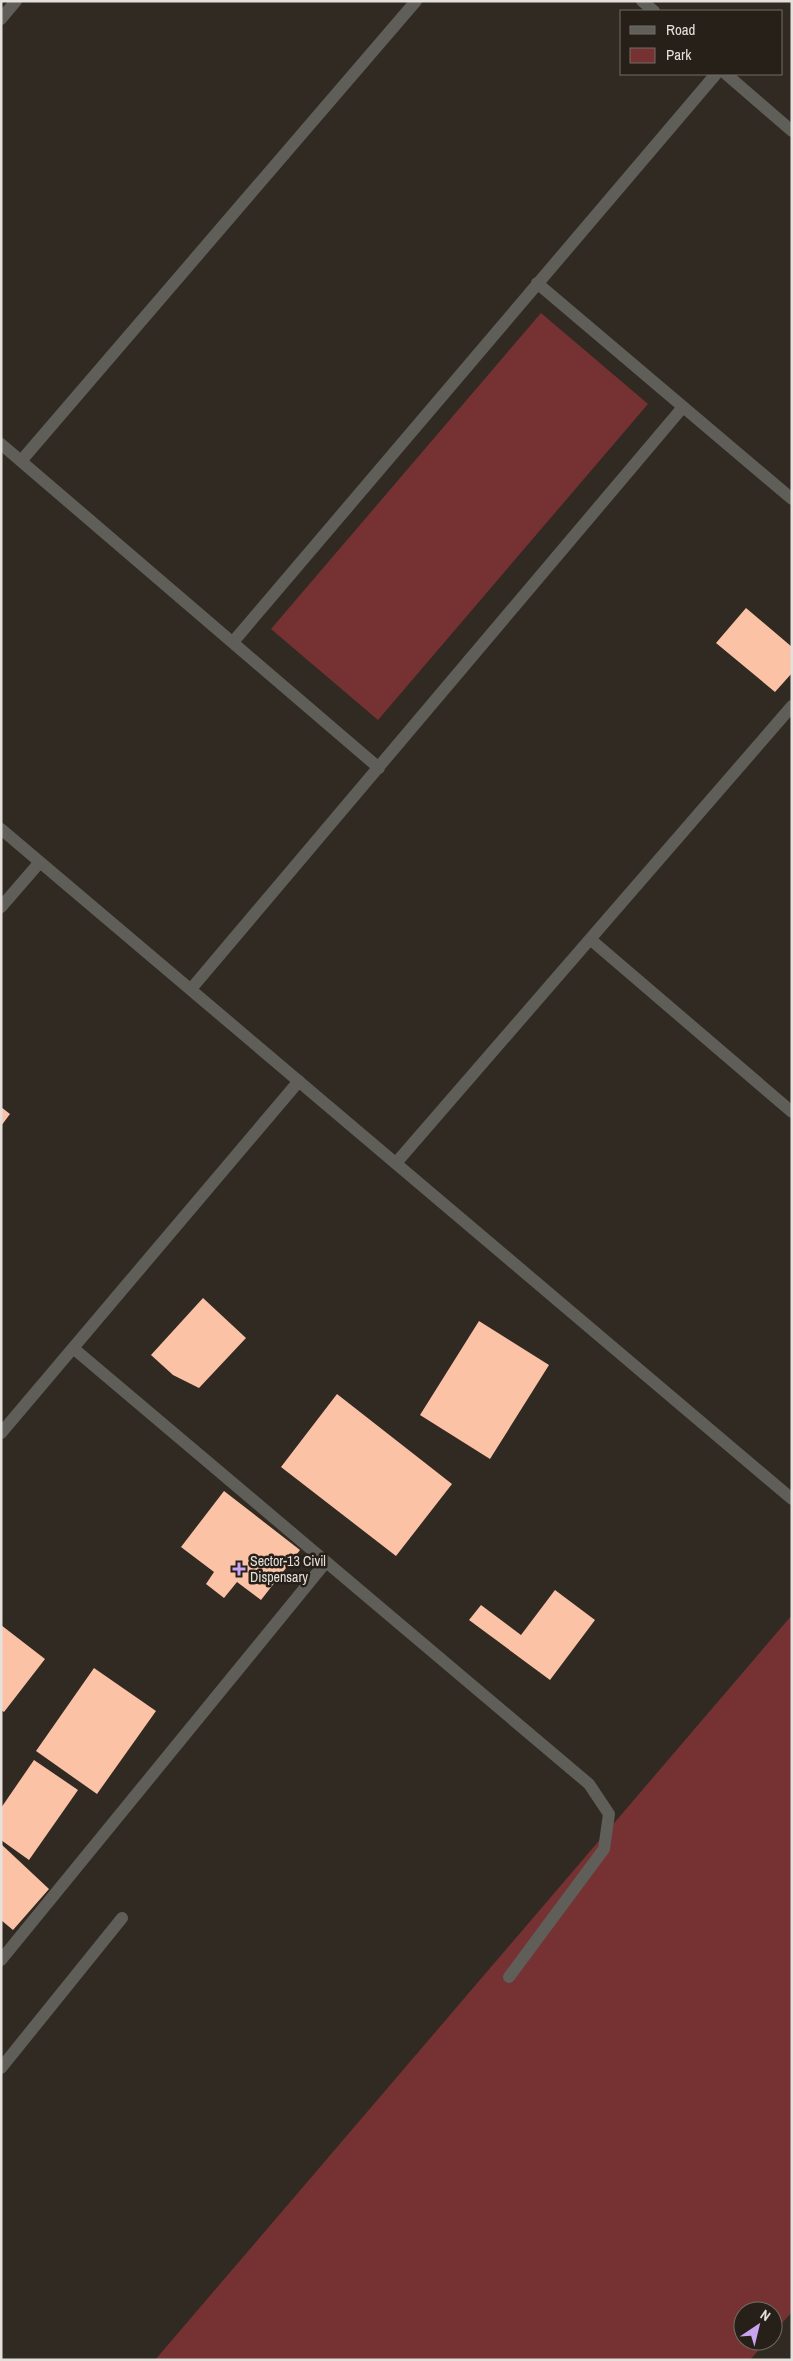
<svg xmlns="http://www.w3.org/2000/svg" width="793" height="2361" viewBox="0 0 793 2361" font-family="'Archivo Narrow',sans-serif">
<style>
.green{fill:#763232}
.building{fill:#fcc2a6}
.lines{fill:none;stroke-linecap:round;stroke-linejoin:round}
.lane{stroke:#5f5e59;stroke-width:12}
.street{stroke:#5f5e59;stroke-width:12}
.poi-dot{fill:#c8a5ee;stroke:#272019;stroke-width:2}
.labels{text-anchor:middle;stroke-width:5;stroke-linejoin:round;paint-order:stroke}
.poi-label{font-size:14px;fill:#e5e0db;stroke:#272019;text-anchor:start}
</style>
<rect width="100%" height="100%" fill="#302a22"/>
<path class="green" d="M541,313l107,91 -270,316 -107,-91z
M792,1615v697l-19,21v-22h-30v30h23l-16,19h-595z"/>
<path class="building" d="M746,608l46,39v26l-17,19 -59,-49z
M1,1107l9,7 -9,12z
M203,1298l43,40 -47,50 -26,-13 -22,-20z
M479,1321l70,44 -59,94 -70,-44z
M337,1394l115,90 -56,72 -115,-89z
M224,1491l76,59 -39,50 -24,-18 -13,16 -18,-14 8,-12 -33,-25z
M555,1590l40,30 -45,60 -81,-60 12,-15 40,30z
M1,1625l44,34 -41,53 -3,-2z
M94,1668l62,43 -59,83 -61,-43z
M34,1760l44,30 -49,70 -28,-20v-32z
M1,1844l48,45 -36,41 -12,-10z"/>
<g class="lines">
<path class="lane" d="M1,2068l121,-150"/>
<path class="street" d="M642,1l12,10
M1,19l15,-18
M726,74l66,57
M537,283l255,216
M1,444l378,324
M21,461l395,-460
M233,642l483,-568
M1,829l791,670
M1,907l39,-45
M590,939l202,173
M191,989l492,-582
M396,1163l396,-457
M73,1348l516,436 20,30 -5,35 -95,128
M1,1433l298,-352
M1,1960l325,-398"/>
</g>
<path class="poi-dot" d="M236.5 1561.5h5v5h5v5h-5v5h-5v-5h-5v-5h5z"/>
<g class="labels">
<g class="poi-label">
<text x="250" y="1566">Sector-13 Civil<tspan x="250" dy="16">Dispensary</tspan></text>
</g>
</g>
<rect width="793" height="2361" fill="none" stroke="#e5e0db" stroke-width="5"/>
<rect x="620" y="10" width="162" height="65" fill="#272019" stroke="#736d67"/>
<rect x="630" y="26" width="25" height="8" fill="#5f5e59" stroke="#736d67"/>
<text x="666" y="35" font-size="15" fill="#e5e0db">Road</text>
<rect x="630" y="48" width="25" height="15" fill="#763232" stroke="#736d67"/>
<text x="666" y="60" font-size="15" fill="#e5e0db">Park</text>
<g transform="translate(758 2326) rotate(35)"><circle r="24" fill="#272019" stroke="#736d67"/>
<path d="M0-4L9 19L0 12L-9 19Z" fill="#c8a5ee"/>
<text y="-8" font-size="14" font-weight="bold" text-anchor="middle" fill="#e5e0db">N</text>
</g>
</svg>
